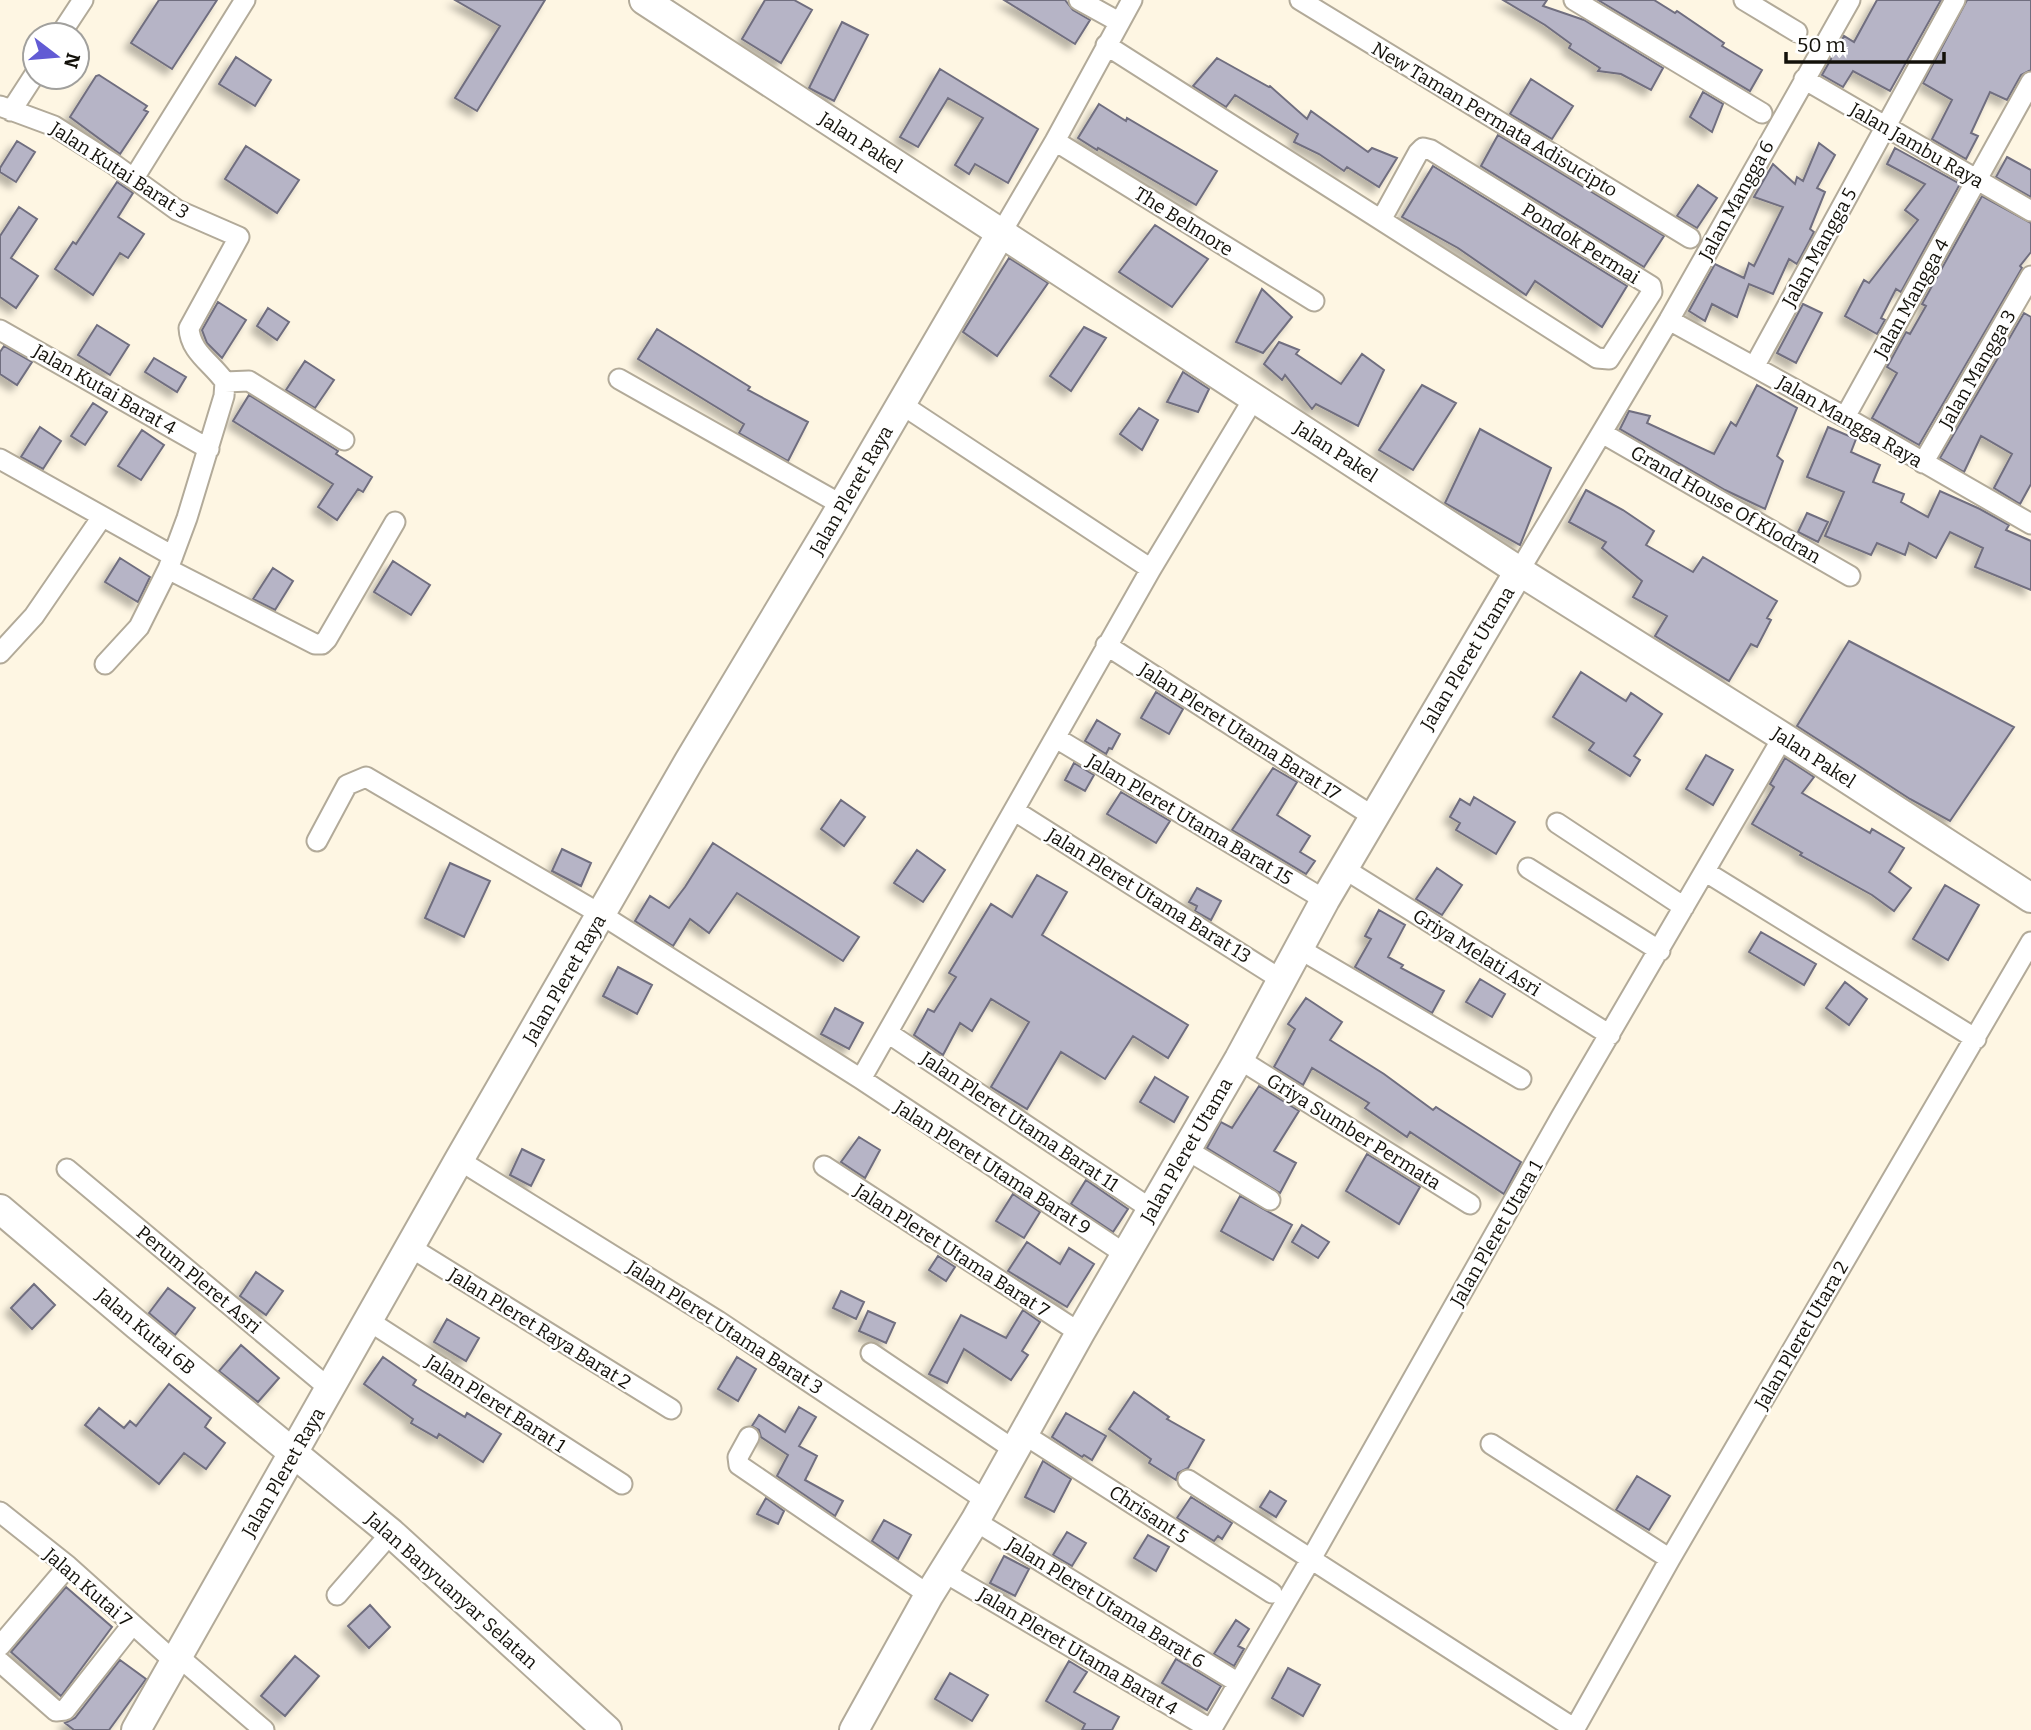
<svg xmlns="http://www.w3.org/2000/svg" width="2031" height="1730" viewBox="0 0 2031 1730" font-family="Bitter,serif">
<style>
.building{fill:#b6b4c6;stroke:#706e7f;stroke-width:2;filter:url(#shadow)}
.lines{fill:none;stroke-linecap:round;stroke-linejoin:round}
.street-casing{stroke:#b2aa99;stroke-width:23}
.secondary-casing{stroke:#b2aa99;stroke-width:32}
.street{stroke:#fff;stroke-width:19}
.secondary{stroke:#fff;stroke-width:28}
.labels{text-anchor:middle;stroke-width:5;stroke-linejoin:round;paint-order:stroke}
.street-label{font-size:19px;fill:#13110a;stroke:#fff}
</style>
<defs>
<filter id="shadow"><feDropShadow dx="-6" dy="6" stdDeviation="3.5" flood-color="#0004"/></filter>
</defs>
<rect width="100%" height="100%" fill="#fef6e3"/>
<path class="building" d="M159,0h58l-45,69 -41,-26z
M455,0h90l-68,111 -22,-13 45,-72z
M765,0h29l18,10 -31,53 -39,-24z
M1004,0h61l8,10 17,10 -15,24z
M1503,0h44l-4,6 41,14 79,48 -12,22 -30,-16 -23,-3 2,-3 -31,-20 2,-4 -26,-19z
M1598,0h56l21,13 2,-2 47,32 -2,3 40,24 -12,21z
M1877,0h64l-51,91 -37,-20 -10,16 -21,-12 22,-39 10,6z
M1967,0h64v70l-10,5 -14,25 -17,-8 -19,41 7,3 -12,23 -34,-20 20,-39 -29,-17z
M842,22l26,13 -34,66 -25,-13z
M236,57l35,23 -16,26 -36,-22z
M1217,58l52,29 1,-1 37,33 4,-8 57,41 4,-4 25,10 -18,29 -32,-20 -3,4 -25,-17 -25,-12 4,-8 -63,-39 -9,12 -33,-21z
M940,69l98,60 -30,54 -33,-19 -6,10 -14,-9 28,-47 -35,-20 -30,49 -18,-10z
M99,75l48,31 -3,4 4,2 -28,42 -50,-37 26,-41z
M1531,79l42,27 -21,33 -42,-25z
M1703,92l20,12 -11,28 -22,-15z
M1099,104l27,17 1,-3 90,53 -21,34 -98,-57 -1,2 -19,-12z
M1498,135l166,101 -20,31 -163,-101z
M17,141l18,11 -19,30 -16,-10v-4z
M1819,143l16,12 -18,33 8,4 -15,37 4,3 -17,32 -8,-5 -16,35 -24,-10 -12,33 -25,-13 -7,17 -16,-10 26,-47 29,14 5,-15 5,3 29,-59 -29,-10 19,-33 22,20 2,-7 6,4z
M246,146l53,34 -22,33 -52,-34z
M1895,148l65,36 -59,108 -5,-3 -15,29 4,2 -8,14 -32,-18 19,-36 5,3 49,-63 -13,-10 20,-26 -38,-20z
M2007,157l24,13v27l-35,-20z
M1433,166l194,120 -25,41 -67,-46 -9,14 -68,-47 -56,-31z
M117,182l16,11 -15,24 26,17 -16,24 -8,-5 -27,42 -38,-26 18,-27 3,2z
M1698,185l19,13 -20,30 -20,-12z
M1982,196l49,27v29l-11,14 2,2 -103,177 -47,-27 25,-45 -10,-6 19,-35 4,2 16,-28 -4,-2z
M19,207l18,12 -26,39 27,18 -22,32 -16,-11v-61z
M1155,225l53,34 -36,48 -53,-35z
M1009,258l39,25 -51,73 -34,-24z
M1262,289l30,28 -29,36 -27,-11z
M218,302l28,18 -24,38 -15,-15 -5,-13z
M1803,304l19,9 -26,50 -19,-10z
M268,308l21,14 -12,18 -20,-14z
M2024,313l7,4v167l-11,20 -26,-16 18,-34 -31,-18 -17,36 -24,-14z
M97,325l32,20 -19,30 -32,-20z
M1084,327l22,11 -35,53 -21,-15z
M657,329l93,58 -2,3 60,32 -20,39 -49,-28 5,-9 -106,-65z
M1279,342l20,8 -3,4 45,30 21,-30 22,16 -26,56 -42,-22 -4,5 -27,-34 -3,5 -18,-16z
M4,346l28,16 -15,23 -17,-11v-22z
M154,358l32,19 -9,15 -32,-20z
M305,361l29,19 -19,28 -29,-18z
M1183,372l26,17 -11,23 -31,-10z
M1422,385l34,18 -43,67 -34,-20z
M1757,385l40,23 -20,48 6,5 -18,48 -40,-19 -105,-61 9,-18 21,5 -3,7 67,31 17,-32 5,4z
M249,395l89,56 -2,3 36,23 -9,15 -5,-3 -21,31 -19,-13 15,-23 -100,-63z
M93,403l14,9 -22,33 -14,-9z
M1139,408l19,12 -16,30 -22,-16z
M40,427l21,14 -18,28 -22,-12z
M1828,427l28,12 -5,13 29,13 -7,17 31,12 -3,8 27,15 12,-26 40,18 29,16 -3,5 25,11v49l-56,-23 8,-19 -33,-16 -14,26 -27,-15 -4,12 -28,-12 -6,12 -46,-19 19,-44 -37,-15z
M1480,429l71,39 -31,77 -75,-42z
M142,430l22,15 -23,35 -23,-14z
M1586,490l37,20 31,21 -8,14 47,27 10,-15 74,44 -10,17 4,2 -14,27 -6,-3 -22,37 -74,-45 12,-20 -34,-19 9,-16 -40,-33 4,-6 -37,-20z
M1807,513l21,9 -10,20 -20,-10z
M120,558l30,19 -12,25 -33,-20z
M393,561l37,24 -19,30 -37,-23z
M273,568l20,13 -18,29 -22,-11z
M1849,641l165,86 -64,94 -40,-22 -113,-73z
M1581,672l45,29 5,-8 31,21 -28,42 6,4 -10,16 -41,-26 5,-7 -41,-26z
M1156,692l27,17 -14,25 -28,-16z
M1097,720l23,14 -8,15 -3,-1 -3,6 -21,-13z
M1706,755l27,15 -20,35 -27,-16z
M1785,758l29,19 -12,16 68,40 2,-4 32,19 -15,24 22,16 -17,23 -22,-16 -72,-40 2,-2 -50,-29 22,-37 -4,-3z
M1074,763l20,12 -9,16 -20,-11z
M1273,768l24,14 -20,33 33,21 -10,16 15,9 -9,13 -74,-44z
M1121,792l49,29 -14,22 -49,-29z
M1474,797l41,25 -19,32 -40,-24 4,-7 -10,-6 10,-18 10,6z
M841,800l24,17 -21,29 -23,-17z
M713,843l146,94 -16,24 -106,-68 -28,40 -19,-14 -17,27 -38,-25 15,-25 19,12 16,-21z
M562,849l29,14 -10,23 -29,-15z
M917,850l28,20 -22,32 -29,-19z
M450,863l40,18 -26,56 -39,-19z
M1437,868l25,17 -20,30 -26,-16z
M1037,875l30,17 -25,43 146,90 -20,33 -35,-22 -28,43 -44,-27 -34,57 -36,-22 38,-65 -38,-23 -19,32 -12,-8 -17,32 -29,-20 14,-26 6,3 22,-35 -7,-4 42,-69 21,13z
M1945,885l34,20 -31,55 -35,-21z
M1197,888l24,13 -10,19 -16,-9 2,-5 -8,-4z
M1379,910l26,15 -17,32 15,8 -2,3 43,23 -12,22 -77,-46 16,-28 -6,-3z
M1761,932l55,32 -12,21 -55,-33z
M618,967l34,18 -15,29 -34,-18z
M1480,979l25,15 -13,23 -26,-15z
M1845,982l22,17 -18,26 -23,-17z
M1306,998l36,24 -12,18 54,34 49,36 3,-3 85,55 -17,32 -94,-62 -3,5 -42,-29 4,-5 -57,-35 -9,17 -29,-18 21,-38 -7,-5z
M835,1008l28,15 -14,26 -28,-15z
M1155,1077l33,20 -14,25 -34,-20z
M1259,1086l40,25 -25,40 22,12 -16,30 -73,-45 14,-26 11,6z
M859,1137l21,13 -15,28 -24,-16z
M522,1149l22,11 -13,26 -21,-11z
M1367,1154l53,33 -21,37 -53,-33z
M1086,1180l42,29 -15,23 -42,-28z
M1013,1194l27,18 -16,26 -28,-17z
M1240,1196l52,29 -19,35 -52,-29z
M1302,1225l27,17 -11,16 -26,-16z
M1027,1242l33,22 9,-16 25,16 -27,43 -59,-36z
M938,1256l17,11 -9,14 -17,-11z
M256,1272l27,19 -17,24 -26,-19z
M34,1284l21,21 -23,24 -21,-21z
M168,1288l27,20 -20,27 -26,-22z
M841,1291l23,11 -8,17 -23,-11z
M1023,1310l17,12 -18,29 6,4 -17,25 -47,-31 -17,34 -18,-9 32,-59 45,23z
M868,1311l27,12 -9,20 -27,-12z
M447,1319l32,19 -13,23 -32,-19z
M241,1345l38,33 -21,24 -39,-31z
M383,1357l33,23 -3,5 52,32 2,-4 34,21 -18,28 -44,-28 -2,4 -26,-15 2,-4 -49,-35z
M737,1357l19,12 -18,32 -20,-12z
M169,1384l42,34 -6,9 20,16 -19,26 -22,-16 -25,31 -74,-59 14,-17 25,20 6,-7 6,5z
M1134,1392l35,25 -2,2 37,21 -16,28 -10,5 -2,7 -27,-17 2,-4 -42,-30z
M799,1407l17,10 -17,29 18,10 -12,24 38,21 -8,15 -58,-40 11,-21 -27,-18 -2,-7 -7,-4 7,-11 26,17z
M1066,1413l40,23 -14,24 -8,-5 -2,2 -30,-20z
M1043,1461l28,18 -17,33 -29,-15z
M1637,1476l33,20 -21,34 -33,-20z
M1270,1491l16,10 -10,16 -16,-10z
M1191,1497l41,26 -10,16 -4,-3 -4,5 -37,-23z
M766,1498l18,13 -6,13 -21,-10z
M884,1520l27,15 -13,24 -26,-18z
M1067,1532l19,11 -14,23 -19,-11z
M1148,1535l21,12 -13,24 -22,-13z
M1004,1556l25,13 -14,27 -25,-13z
M66,1587l46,40 -51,69 -50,-44z
M370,1605l20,22 -21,21 -21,-22z
M1236,1620l13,9 -11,17 6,3 -10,17 -20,-12z
M295,1656l24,20 -34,40 -24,-20z
M1176,1659l45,27 -14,24 -45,-27z
M120,1660l26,19 -37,51h-35l-9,-7 10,-5z
M1069,1661l18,11 -13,20 45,25 -7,13h-30l3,-6 -39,-23z
M1288,1668l32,17 -17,31 -31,-18z
M950,1673l38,22 -16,26 -37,-22z"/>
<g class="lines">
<g class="street-casing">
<path id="street" d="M1079,0l40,22
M1300,0l390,238
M1574,0l188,113
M1744,0l53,32
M60,35l23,-35
M1106,45l275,175
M1804,79l227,132
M0,106l54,20 58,37 65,47 62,27 -50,91c1,24 23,35 36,54l-1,14 -37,122 -19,51 147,75h7l5,-5 68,-117
M11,111l24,-37
M1055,141l259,160
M1423,148l8,2 220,136 1,6 -43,67 -12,-1 -216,-138 37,-67z
M134,178l111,-178
M1001,233l54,-92 77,-141
M1669,320l176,97 186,107
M0,330l209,119
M1754,367l201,-367
M619,379l223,126
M225,382l24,-1 95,59
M1845,417l186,-335
M1602,433l248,143
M0,459l173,97
M1923,463l108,-187
M1151,569l103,-171
M1519,571l150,-251 181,-320
M1106,645l268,172
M0,653l34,-37 68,-99
M105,664l34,-37 29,-58
M1056,738l269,162
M1015,811l267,169
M1557,823l127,84
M317,841l30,-56 19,-8 236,138 259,164 264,175
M1343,868l267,167
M1528,868l132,83
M1714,877l262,162
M1298,948l223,131
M888,1033l263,176
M1239,1059l231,145
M861,1079l290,-510 -250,-165
M1187,1150l83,50
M459,1160l259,161 269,180
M824,1166l256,167
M67,1169l263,220
M410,1247l261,162
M369,1321l253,163
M871,1353l145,98
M1025,1435l247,158
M749,1437l-11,20 1,8 190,130
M1491,1444l179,115
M1188,1480l387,249
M0,1512l68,54 107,96
M975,1521l262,161
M944,1572l268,158
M337,1595l54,-62
M0,1646l68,-80
M179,1657l85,73
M0,1662l56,49 9,-1 67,-85
M1211,1730l100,-171 250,-442 222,-380
M1574,1730l96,-171 361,-617"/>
</g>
<g class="secondary-casing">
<path id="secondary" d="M644,0l875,571 264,166 248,161
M0,1209l137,116 254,208 216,197
M136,1730l323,-570 230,-399 141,-235 171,-293
M854,1730l75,-135 46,-74 105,-188 159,-274 86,-159 194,-329"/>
</g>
<use href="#street" class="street"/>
<use href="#secondary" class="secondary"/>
</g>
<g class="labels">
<g class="street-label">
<text transform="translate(1495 119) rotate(31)" y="7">New Taman Permata Adisucipto</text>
<text transform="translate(861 142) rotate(33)" y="7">Jalan Pakel</text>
<text transform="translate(1917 145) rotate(30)" y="7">Jalan Jambu Raya</text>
<text transform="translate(120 170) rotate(33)" y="7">Jalan Kutai Barat 3</text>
<text transform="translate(1736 200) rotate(-61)" y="7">Jalan Mangga 6</text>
<text transform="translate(1184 221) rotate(32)" y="7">The Belmore</text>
<text transform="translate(1581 243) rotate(32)" y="7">Pondok Permai</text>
<text transform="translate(1819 247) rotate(-61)" y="7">Jalan Mangga 5</text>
<text transform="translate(1911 298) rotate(-61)" y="7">Jalan Mangga 4</text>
<text transform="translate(1977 369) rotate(-60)" y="7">Jalan Mangga 3</text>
<text transform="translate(105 389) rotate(30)" y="7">Jalan Kutai Barat 4</text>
<text transform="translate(1850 421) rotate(30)" y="7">Jalan Mangga Raya</text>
<text transform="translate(1336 451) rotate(33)" y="7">Jalan Pakel</text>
<text transform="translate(851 490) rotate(-60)" y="7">Jalan Pleret Raya</text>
<text transform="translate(1726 504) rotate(30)" y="7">Grand House Of Klodran</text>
<text transform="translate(1467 658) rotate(-59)" y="7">Jalan Pleret Utama</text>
<text transform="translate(1240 731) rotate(33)" y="7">Jalan Pleret Utama Barat 17</text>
<text transform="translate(1814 757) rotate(33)" y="7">Jalan Pakel</text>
<text transform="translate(1190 819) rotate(31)" y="7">Jalan Pleret Utama Barat 15</text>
<text transform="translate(1149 895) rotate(32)" y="7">Jalan Pleret Utama Barat 13</text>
<text transform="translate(1477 952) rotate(32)" y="7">Griya Melati Asri</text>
<text transform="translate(564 979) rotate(-60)" y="7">Jalan Pleret Raya</text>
<text transform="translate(1020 1121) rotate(34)" y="7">Jalan Pleret Utama Barat 11</text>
<text transform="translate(1354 1131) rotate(32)" y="7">Griya Sumber Permata</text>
<text transform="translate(1186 1150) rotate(-60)" y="7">Jalan Pleret Utama</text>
<text transform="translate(993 1167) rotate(33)" y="7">Jalan Pleret Utama Barat 9</text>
<text transform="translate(1496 1233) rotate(-60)" y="7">Jalan Pleret Utara 1</text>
<text transform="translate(952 1250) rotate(33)" y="7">Jalan Pleret Utama Barat 7</text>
<text transform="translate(199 1279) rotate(40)" y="7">Perum Pleret Asri</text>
<text transform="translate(725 1327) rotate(33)" y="7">Jalan Pleret Utama Barat 3</text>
<text transform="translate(540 1328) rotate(32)" y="7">Jalan Pleret Raya Barat 2</text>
<text transform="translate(146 1331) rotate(40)" y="7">Jalan Kutai 6B</text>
<text transform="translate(1801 1335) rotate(-60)" y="7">Jalan Pleret Utara 2</text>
<text transform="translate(496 1403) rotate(33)" y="7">Jalan Pleret Barat 1</text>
<text transform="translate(283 1472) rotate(-60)" y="7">Jalan Pleret Raya</text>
<text transform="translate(1149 1514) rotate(33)" y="7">Chrisant 5</text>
<text transform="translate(88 1587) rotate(41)" y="7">Jalan Kutai 7</text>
<text transform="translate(452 1590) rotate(42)" y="7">Jalan Banyuanyar Selatan</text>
<text transform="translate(1106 1602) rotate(32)" y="7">Jalan Pleret Utama Barat 6</text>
<text transform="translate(1078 1651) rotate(31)" y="7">Jalan Pleret Utama Barat 4</text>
</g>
</g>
<g transform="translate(56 56) rotate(106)"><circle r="33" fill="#ffffff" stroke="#a1a09d" stroke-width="2"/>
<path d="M0-5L12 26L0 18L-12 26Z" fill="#625bd4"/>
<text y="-10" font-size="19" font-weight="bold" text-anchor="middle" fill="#13110a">N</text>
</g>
<path d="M1786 52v10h158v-10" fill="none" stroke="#13110a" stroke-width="3.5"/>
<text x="1797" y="52" font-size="21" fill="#13110a" stroke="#ffffff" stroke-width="5" paint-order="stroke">50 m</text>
</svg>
